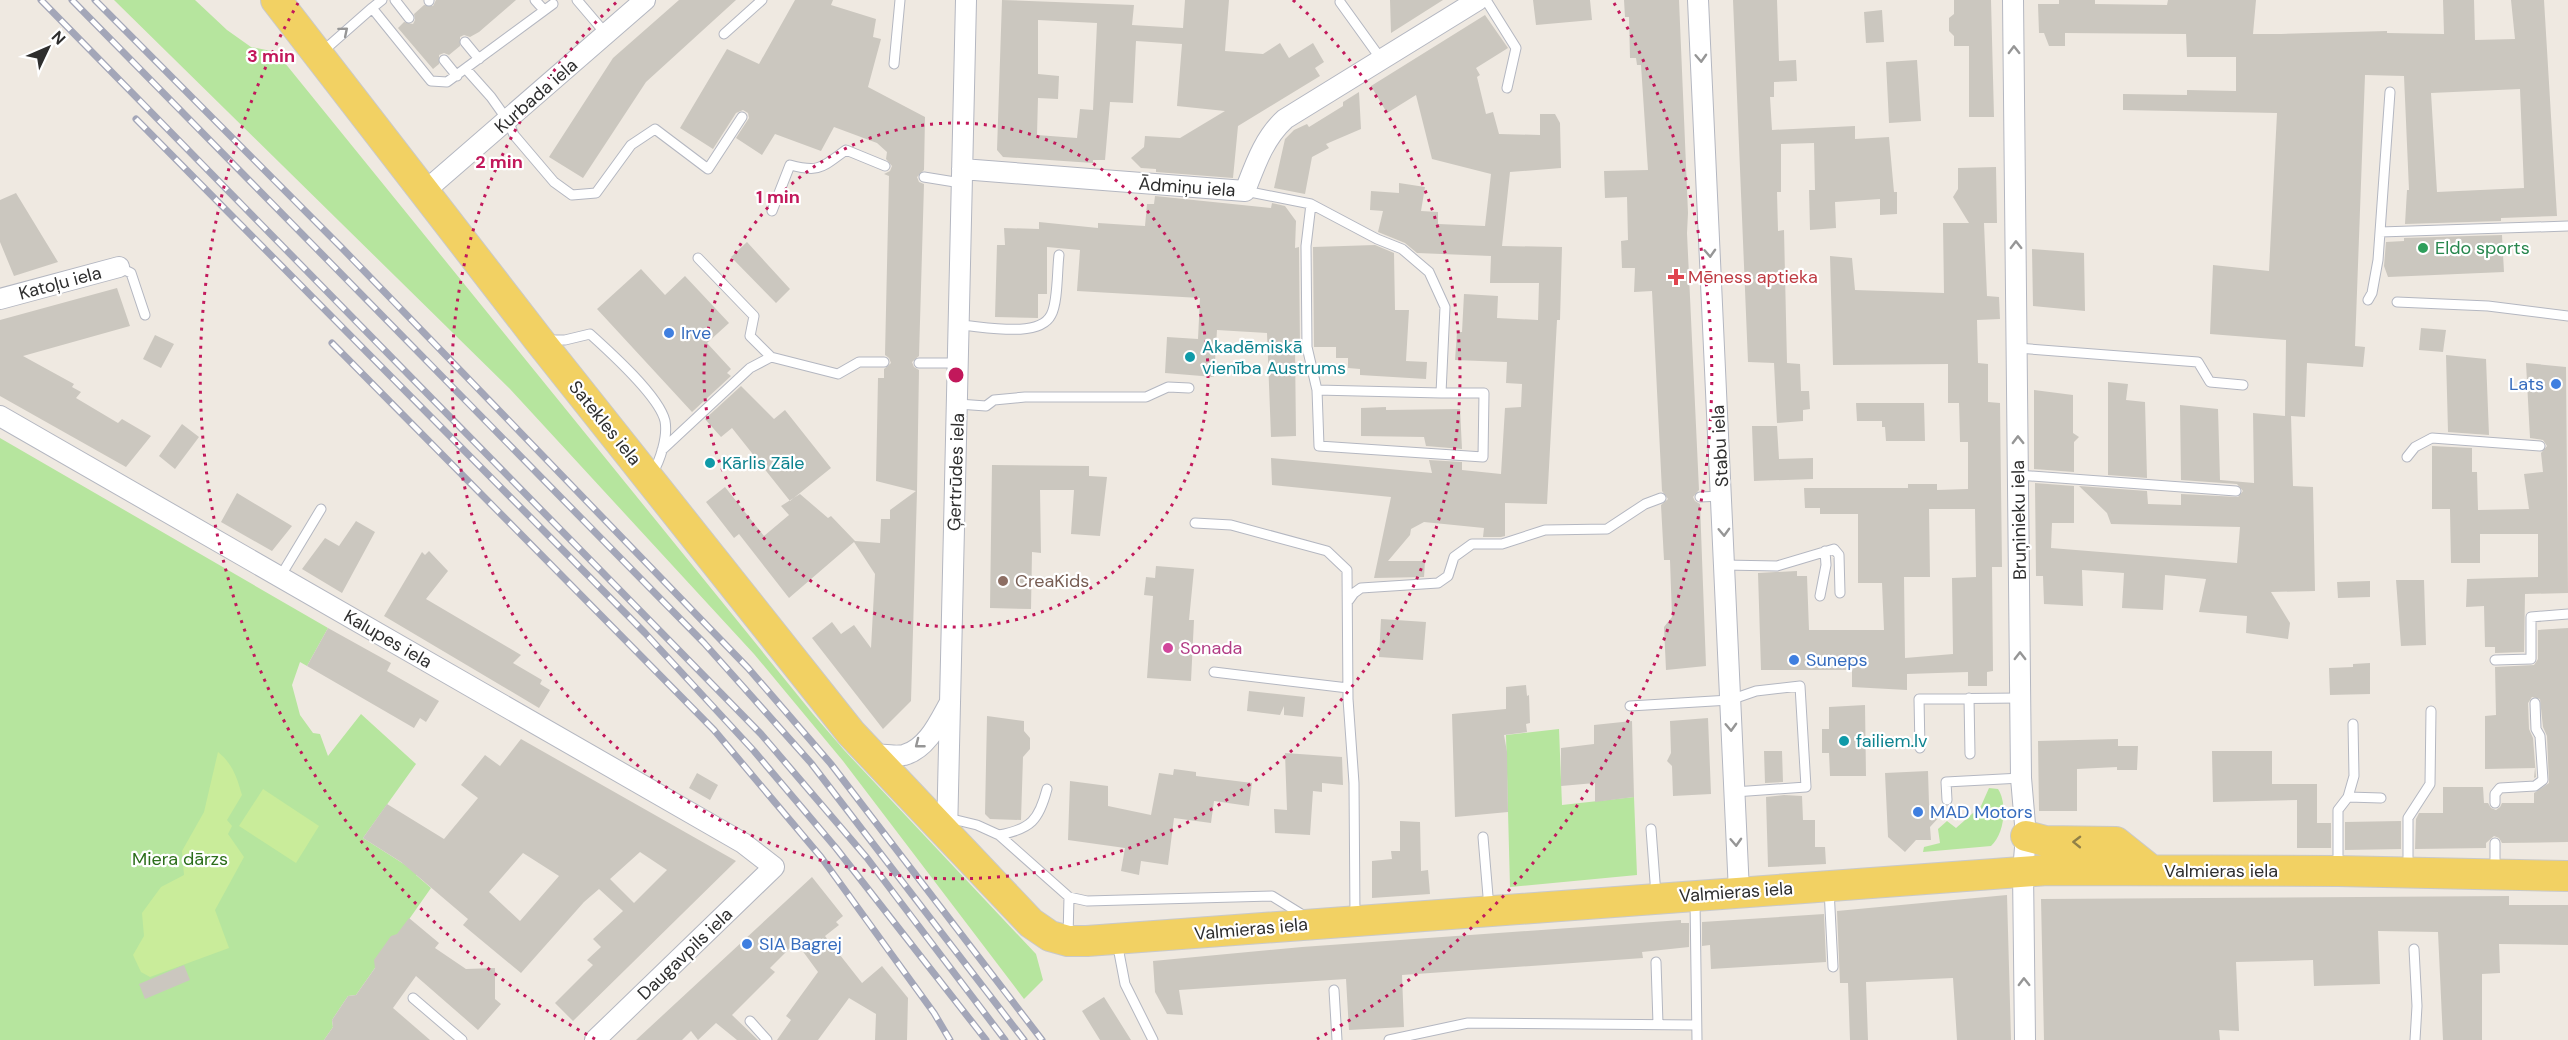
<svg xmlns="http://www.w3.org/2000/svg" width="2568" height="1040" viewBox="0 0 2568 1040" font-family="'DM Sans',sans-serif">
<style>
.green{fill:#b6e59e}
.pitch{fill:#c9ec9a}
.building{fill:#cbc7bf;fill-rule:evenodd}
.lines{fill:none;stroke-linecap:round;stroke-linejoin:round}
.lane-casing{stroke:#b4b7c1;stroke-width:11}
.street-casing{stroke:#b4b7c1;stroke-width:22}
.primary-casing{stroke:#c9c9c9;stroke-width:32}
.lane{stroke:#fff;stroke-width:9}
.street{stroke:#fff;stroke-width:20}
.primary{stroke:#f2d163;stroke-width:30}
.rail-casing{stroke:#a3a6b8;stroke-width:7}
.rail{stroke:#fff;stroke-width:4.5;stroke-dasharray:14;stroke-linecap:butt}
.oneway{stroke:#969696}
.oneway2{stroke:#908048}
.ring{fill:none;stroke:#c2185b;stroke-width:3;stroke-dasharray:3 6}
.leisure-dot{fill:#2e9e5b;stroke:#fff;stroke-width:2}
.health-dot{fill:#e0444e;stroke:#fff;stroke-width:2}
.shop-dot{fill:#3f7fe0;stroke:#fff;stroke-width:2}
.culture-dot{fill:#0f9aa8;stroke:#fff;stroke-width:2}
.education-dot{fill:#8d6e63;stroke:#fff;stroke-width:2}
.hotel-dot{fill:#d1479c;stroke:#fff;stroke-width:2}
.labels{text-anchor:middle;stroke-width:4.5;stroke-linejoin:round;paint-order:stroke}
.street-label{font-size:18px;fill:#2e2e2e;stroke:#fff}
.leisure-label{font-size:18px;fill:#27864d;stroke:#fff;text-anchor:start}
.health-label{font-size:18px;fill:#be3a42;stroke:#fff;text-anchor:start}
.shop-label{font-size:18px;fill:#366cbe;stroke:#fff;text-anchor:start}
.culture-label{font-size:18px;fill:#0d838f;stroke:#fff;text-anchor:start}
.education-label{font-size:18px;fill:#785e54;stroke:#fff;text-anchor:start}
.hotel-label{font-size:18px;fill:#b23c85;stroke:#fff;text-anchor:start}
.park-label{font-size:18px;fill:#2c6e1b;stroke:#fff}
.centre{fill:#c2185b;stroke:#fff;stroke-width:3}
.ring-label{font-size:18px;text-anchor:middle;font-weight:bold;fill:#c2185b;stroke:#fff;stroke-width:4.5;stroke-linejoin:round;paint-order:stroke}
</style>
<rect width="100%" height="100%" fill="#efe9e1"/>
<path class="green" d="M114,0h81l32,30 24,17 25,5 537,662 31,36 192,204 7,26 -19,19 -181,-238 -89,-107 -244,-265z
M0,438l328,190 -21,38 -7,-4 -8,23 8,30 13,18 7,1 8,22 33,-42 55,50 -53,74 55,35 -2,2 15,13 -75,107 -8,1 -16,24 1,7 -9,13h-324z
M1559,729l3,76 72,-8 3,78 -127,12 -4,-152z
M1989,788l9,1c10,15 6,46 -7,57l-68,6 1,-5 16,-4 -2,-14 9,-8 9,7 25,-22z"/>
<path class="pitch" d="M218,752c15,12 19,26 24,43l-15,25 5,6 -4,8 16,23 -29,53 14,38 -79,29 -9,-5 -8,-17 11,-19 -2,-23 19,-26 23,-12 -2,-24 22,-39z
M263,789l56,37 -23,37 -57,-37z"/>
<path class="building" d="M436,0h80l-37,32 -9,5 -6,-2 -4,2v9l-11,9 -5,-2 -5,2v9l-6,5 -35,-41 6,-6 9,2 2,-4 -1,-6 10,-9 9,1z
M679,0h57l-90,82 -63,96 -34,-21 64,-99z
M795,0h38l-2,5 45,14 -3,18 8,2 -13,48 57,30 -1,53 -7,7 2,5 5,2 -5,172 -7,6 2,5 5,3 -2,121 -6,210 -28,28 -71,-91 20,-16 9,12 13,-9 17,23 4,-74 -21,-32 -65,56 -50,-64 -5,4 -28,-36 19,-15 39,49 25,-21 -8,-9 19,-12 28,24 3,-2 24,25 25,2 1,-24h9v-9l26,-19 -40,-10 2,-103h6v-9l7,-6 -2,-5 -4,-3 4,-179 -5,-2 6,-3 2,-5 -6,-7 1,-7 -10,-9 -43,-16 -13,24 -46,-17 -13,21 -26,-17 13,-20 -1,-5 -5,-3 -7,3 -23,36 -33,-21 47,-79 32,15z
M1002,0l132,5 -2,20 51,3 2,-28h44l-4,51 38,3 17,-11 9,15 24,-15 11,19 -9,6 5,8 -82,50 -5,52 -77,-6v-3l-15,-1 -10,-10 13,-11 1,-11 35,2 45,-27 -48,-5 5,-62 -46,-3 -3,62 -23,-1 -5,58h-12v3l-90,-6 -6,-7zM1038,20l59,3 -4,87 -13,-1 -3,29 -40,-3 1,-37 20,1 1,-23 -21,-2z
M1390,0h53l-52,33z
M1533,0h57l2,20 -56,5z
M1624,0h55l9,213 -1,20 12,257 -6,7 2,4 5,3 6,162 -40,4 -2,-43 8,-10 -2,-57h-6l-3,-55 7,-6 -6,-8 -10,-200 -18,1 1,-24h-13l-1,-27 7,-1 -1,-43 -22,1 -1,-27 44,-1 -7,-105h-4l-1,-7h-6l-1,-41h-4z
M1733,0h44l2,61 17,-1 1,21 -23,1v15h-4l2,33 83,-4v13l34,-2 5,55h3v22l-17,1v-16l-45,3 1,26 -26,2 -1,-40h6l-1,-47 -33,1v48h-4l1,39 6,-1 3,133 13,1 1,27h8l1,18 -7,1v11l-26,2 -3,-60 -26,-1z
M1954,0h37l3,117h-25v-71h-15v-10l-5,-5v-13l5,-4z
M2059,0h36v4l72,1 1,-5h88l-3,34h28l106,-3v2l57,1 -1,-34h31l1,40 40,-1 -4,-39h33l13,216 -56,2v3l-96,3 2,-34h2l-5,-114 -39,-1 -10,271 10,1 -2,20 -56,-4 -2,54 -14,-1 2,70 20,1 2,104 -44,1 19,31 -2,16 -42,-6 1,-17 -48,-4 7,-33 -41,-4 -2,35 -41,-2 2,-35 -42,-3 1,36 -39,-2 -1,-28h-7l-1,-93 39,3v37h-22l-1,25 186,15 3,-36 -129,-3 -4,-11 -28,-27 68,5 1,13 33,1v-11l57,3 5,-6 -6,-7 -56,-4 -1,-75 38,4 2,71 34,3 -1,-70 32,3 1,-76 -76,-6 3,-69 56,6 8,-158 -154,-3v-16l64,1v-5l49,1v-34h-49l-1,-23 -121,-1v13h-16l-5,-13h-5l-1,-29h21zM2520,89l4,99 -87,4 -6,-99z
M1882,10l2,32 -18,1 -2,-31z
M1485,15l23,33 -32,20 4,7 -3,2 9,37 7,-2 6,22 41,1v-21h15l5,9 1,45 -51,4 -8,74 60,1 -2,73h-3l-10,184 -42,-1v33l-4,1h-18l1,-9 -60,-6 -13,7 -1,6 -22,26h37l-1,16 -50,1 17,-81 -119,-12 -1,-27 161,15 -3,-13 33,2v8l39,4 4,-66 16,-1 1,-23 -16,-1 1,-21 -52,-2 2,-28h5l2,-38 34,2 -1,22 41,2 1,-37h-49l1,-27 -74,-3 -12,-10 -27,-11 5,-21 -13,-1 1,-19 28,2v-10l26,4 -4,24 17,1v12l47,2 6,-52 -59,-15 -16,-64 -29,18 -16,-27z
M1917,60l4,61 -32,2 -3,-61z
M1359,92l2,37 -35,15 3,4 -17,9 -7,37 -31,-6 11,-49 9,-9 13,-6 2,3 34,-21v-4z
M1996,167l1,56h-13l3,73 12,1 1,22 -23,1 1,43 10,1v38l12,1 2,164h-10l1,104 -6,1v14h-19v-14l-61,2v16l-55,-3v-17h-91l-3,-97 39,-2v5h10l2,54h75l-2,-47h-24v-69h-38v-6h-15l-1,-20h104v-4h29v6l31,-1v-47h-8l-1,-39h-11v-39l-115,1 -3,-109 22,2 3,32 89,3 -1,-70h26l-16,-26 5,-8v-21zM1929,509h46l1,68 -24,1 1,76 -48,4 -1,-81h26z
M16,193l42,69 -44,14 -14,-34v-42z
M1155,196l116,12 1,-5 13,3 11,15 -1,27 4,-1 1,100h-5l1,89 -25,1 -4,-104 -50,-3 -3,47 -49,-4 2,-36 31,2 2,-41 -123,-7 3,-41 -33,-3v47h-9v24l-43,-1 2,-72h8l-1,-17 35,1v-7l59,6v-5l47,3 2,-22h7z
M2502,235l2,37 -116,5 -4,-11 2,-24 18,-1v-3z
M747,242l43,47 -14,14 -45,-46z
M1375,245l19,8 1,57h14l-3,51 21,1 -1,17 -66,-4v-6l-12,-1v-10h-12v-11h-22l-1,-100z
M2032,249l52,4 1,58 -52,-5z
M641,269l24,26 20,-19 44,47 -22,20 24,26 -4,4 4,3 -39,36 -95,-103z
M117,288l13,38 -107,30 51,28 -2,3 9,5 -5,6 42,25 4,-4 29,17 -25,31 -126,-71v-76z
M2421,328l25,2 -3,22 -24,-2z
M155,335l19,9 -13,24 -18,-9z
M2446,355l40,4 3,76 -41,-3z
M2526,363l40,4 2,226 -43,1 -1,58 -29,1v-6h-10l-1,-41 -18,1 1,-28 71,-2v-43h-58v29h-29l-1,-54h-18v-63l40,2v24h5l1,38 51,-1 -5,-35 19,-2 -2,-19 6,-7 -4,-6 -13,-2z
M2108,382l20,2 -2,16 19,2 2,76 -39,-3z
M741,386l33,33 11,-9 46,58 -41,33 -58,-73 -11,9 -16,-18z
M2034,390l39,5v38l6,4 -5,5v30l-40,-3z
M1856,403h68l1,38h-39l-1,-14h-3v-6h-25z
M1386,407v3l74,-1 2,40 -36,-3 -2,-9 -63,-1v-28z
M182,424l17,13 -24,32 -16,-13z
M1752,426h25l2,33 34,-1v21l-59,2z
M992,465l97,1v10l18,1 -7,59 -29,-2 3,-44h-34l1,63 -9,-1 -1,57 -41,-1z
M237,493l55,33 -20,25 -51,-29z
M356,521l19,11 -33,61 -40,-24 23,-31 14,8z
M429,551l19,20 -22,28 95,56 -8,8 29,17 -2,4 10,6 -11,18 -155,-92 38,-64 3,3z
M1156,566l38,3 -5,51h5l-3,61 -44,-3 6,-82 -9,-1 2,-18 9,1z
M2396,580h28l2,65 -25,1z
M2370,581v16l-32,1 -1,-16z
M1381,619l45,3 -3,38 -44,-3z
M328,628l63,35 -4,8 52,30 -13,21 -6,-4 -6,10 -107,-62z
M2568,628v214l-66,1 -3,-5 -5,-2 -8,7v5l-71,1 1,-30 3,-6h24v-26h40l1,16h4l3,5 5,2 4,-3 2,-4h32v-10l15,-10 -2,-47 -4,-9 -3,-28 -8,-2 -4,6 1,26 4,9 3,39 -2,1 1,-10 -50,1v-53l11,-1 -1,-48 39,-2 4,-6v-29z
M2370,663v31l-40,1 -1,-27 24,-1v-3z
M1526,685l1,11 2,-1 1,28 -4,1 1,8 -23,3 3,17 1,60 -53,5 -3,-103 54,-5v-22z
M1249,691l56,6 -2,20 -19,-2v-9l-4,9 -33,-4z
M1865,705l1,71h-36l-1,-23h-7v-24h7v-22z
M987,716l37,5v10l6,7v11l-7,8 -2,63 -31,-1 -5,-5z
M1708,718l3,76 -38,2 -1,-30 -5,-5 4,-8 -1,-32z
M1632,721l2,76 -39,5v-19l-34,3v-38l33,-4v-19z
M521,739l215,122 -163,160 -18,-18 38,-38 -6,-5 14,-13 -8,-8 30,-28 -24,-22 -15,13 -63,71 -58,-48 5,-6 -67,-57 -38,-24 24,-34 57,35 34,-41 -17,-13 24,-30 15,11zM640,852l27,18 -33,33 -24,-24zM523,853l36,23 -39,45 -31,-29z
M2118,739v7h20l-1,24h-20v-3l-40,2v42h-38l-1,-70z
M1764,751h18l1,31 -18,1z
M2212,751h60v33h45v39h14v25h-34v-48l-84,2z
M1285,753l57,4 1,28 -21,-2v9l-9,-1 -3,44 -35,-2 -1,-24 13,1z
M1174,769l22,3v4l56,7 -3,23 -35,-5 -3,22 -37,-5 -6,47 -27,-4 -2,14 -18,-4 4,-23 -57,-8 2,-59 38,5v20l43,9 8,-42 14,2z
M1928,771l1,33 12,11 -11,12 1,13h-15l-11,12 -17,-15 -3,-64z
M697,773l21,12 -8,15 -21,-12z
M1784,795l18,1 1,24h12v27h10l1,17 -58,3 -2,-70z
M1400,821l20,1 1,49 7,-1 2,24 -58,4v-37l20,-2 -1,-8h9z
M2401,821v28l-56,1v-28z
M812,877l31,39 -7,6 3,3 -14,11 37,47 20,-17 26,32 -1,42h-32l1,-26 -27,-16 -31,42h-41l14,-20 -5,-4 32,-44 -22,-30 -26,26 5,4 -43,43 26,25h-21l-21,-17 -18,17 -7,-9 -9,9h-46z
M2007,895l4,145h-54l-4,-62 -87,4 2,58h-18l-2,-57h-8l-3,-72z
M2509,896v9h59v40l-69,-1 1,29 -18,1v66h-39l-5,-108 -60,-1 2,53 -66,2 -1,-26 -77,2 3,69 -20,-1 1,10h-176l-3,-141z
M1824,914l2,48 -115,7 -1,-24 -8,1v-24z
M409,918l30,25 -4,5 31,21 29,-1v31l6,5 -23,26 -62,-54 -23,32 37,32h-106l9,-13 -1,-7 16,-24 8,-1 19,-27 -1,-8 17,-24 6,-2z
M1681,920v3h8v24l-47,5 1,6 -241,17 2,52 -55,3 -3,-51 -167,11 4,25 -16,-1 -12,-22 -2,-31 149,-14z
M184,965l6,15 -45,19 -6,-15z
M1104,997l27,43h-31l-18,-29z"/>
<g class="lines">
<g class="lane-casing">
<path id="lane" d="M382,0l-10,8 59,73 16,1 106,-78
M395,0l14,18
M429,0v1
M535,0l9,10
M577,0l29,34
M1486,0l30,48 -9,40
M1340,2l41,57
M724,34l38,-34
M465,42l14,17
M322,52l50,-44
M444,60l13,16
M894,64l6,-64
M466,69l25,28 17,24 6,14 40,47 18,13 24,-2 35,-48 24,-16 53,40 34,-52
M924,177l37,6
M1245,191l66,13 66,35 25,10 27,23 16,35 -4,86 -124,-3
M1311,204l-5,42 1,101 10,43 2,56 164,11 1,-64h-43
M772,211l18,-46c30,8 32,2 56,-15l39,16
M2380,232l188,-6
M698,258l56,58 -4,20 21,21
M119,267l12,6 14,42
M2368,300l4,-7 6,-33 12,-168
M2397,302l91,4 80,10
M959,325c23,1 80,14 92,-10 7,-12 6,-45 8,-60
M548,340h17l25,-6c20,18 69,62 75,87 3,16 -5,40 -13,53
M2017,348l181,14 12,20 33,3
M919,363h39
M958,404l28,2 8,-6 31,-3h121l22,-10 21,1
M662,450l88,-82 21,-11 67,17 21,-12h25
M2407,457l8,-10 17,-9 108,8
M2018,475l218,16
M1700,497l21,-1
M1195,523l36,2 96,26 20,19 1,129 6,84 1,135
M1724,565l53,1 57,-17 5,6 1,38
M280,577l41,-68
M1820,596l6,-31 -1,-14
M1349,600l5,-7 7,-5 77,-5 10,-7 6,-19 18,-13h30l43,-14 62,-1 38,-25 16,-6
M2495,660l36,-1v-42l37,-3
M1214,672l134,16
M1969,698l1,56
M1630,706l100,-6 26,-9 44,-5 6,101 -72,5
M1920,748l-1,-49 101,-1
M2348,797l33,1
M1947,800l-1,-18 75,-4
M2495,803v-9l5,-6 35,-2 8,-6 -3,-44 -4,-7 -1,-26
M948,818l29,7 22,10 70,62 18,4 185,-5 34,21
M1651,829l5,66
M999,835c32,-6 40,-15 48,-46
M1483,837l6,71
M2338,868v-58l10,-13 6,-21 -1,-52
M2408,870v-52l22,-34 1,-73
M2495,872v-29
M1829,889l4,78
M1695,901l2,139
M1068,937l1,-40
M1117,942l8,42 28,56
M2414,949l3,57 -2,34
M1656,962l2,62
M1334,990l3,50
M413,998l49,42
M750,1021l17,19
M1389,1040l79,-17 228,2"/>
</g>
<g class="street-casing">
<path id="street" d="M1698,0l41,892
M2013,0l8,778 5,58 -3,35 2,169
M962,169l283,22c10,-26 19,-53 40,-72l193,-119
M425,191l220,-191
M0,299l119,-32
M0,416l743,427 31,24 -179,173
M870,754c10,0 25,3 34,1 23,-6 35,-33 45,-51
M947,835l19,-835"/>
</g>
<g class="primary-casing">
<path id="primary" d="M276,0l262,339 313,394 180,190 19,13 18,5h19l960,-71 291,1 230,5
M2026,836l19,5 71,1 35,28"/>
</g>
<use href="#lane" class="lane"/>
<use href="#street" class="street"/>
<use href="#primary" class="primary"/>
<g class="rail-casing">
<path id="rail" d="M41,0l720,734 106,124 138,182
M72,0l632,643 107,120 213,277
M95,0l246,247 407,421 83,96 211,276
M136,119l509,514 109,118 82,97 150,192
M332,343l382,387 107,127 113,156 16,27"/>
</g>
<use href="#rail" class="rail"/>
</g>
<defs><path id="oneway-chevron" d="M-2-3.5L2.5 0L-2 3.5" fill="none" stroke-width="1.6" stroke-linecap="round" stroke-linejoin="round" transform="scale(1.5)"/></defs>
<g class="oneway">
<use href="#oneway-chevron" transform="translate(344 31) rotate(-40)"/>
<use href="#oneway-chevron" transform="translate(2014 50) rotate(-91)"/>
<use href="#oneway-chevron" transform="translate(1701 58) rotate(87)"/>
<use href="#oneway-chevron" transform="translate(2016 245) rotate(-91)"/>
<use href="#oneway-chevron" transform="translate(1710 253) rotate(87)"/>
<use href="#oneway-chevron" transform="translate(2018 440) rotate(-91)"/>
<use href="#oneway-chevron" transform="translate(1724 532) rotate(88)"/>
<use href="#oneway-chevron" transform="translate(2020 656) rotate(-90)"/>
<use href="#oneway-chevron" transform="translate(1731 727) rotate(88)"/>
<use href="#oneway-chevron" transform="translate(919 744) rotate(142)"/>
<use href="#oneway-chevron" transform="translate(1736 842) rotate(87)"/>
<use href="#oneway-chevron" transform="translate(2024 982) rotate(-91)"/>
</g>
<use class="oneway2" href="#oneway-chevron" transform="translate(2077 842) rotate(-179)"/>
<g class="ring">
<circle cx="956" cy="375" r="252"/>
<path d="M1293 0A504 504 0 1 1 619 0"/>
<path d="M595 1039A756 756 0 0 1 298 3M1614 3A756 756 0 0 1 1317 1039"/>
</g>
<circle class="leisure-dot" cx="2423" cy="248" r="6"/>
<path class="health-dot" d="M1673 268h6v6h6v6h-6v6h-6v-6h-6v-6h6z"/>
<g class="shop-dot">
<circle cx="669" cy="333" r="6"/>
<circle cx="2556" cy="384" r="6"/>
<circle cx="1794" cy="660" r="6"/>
<circle cx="1918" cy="812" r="6"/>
<circle cx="747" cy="944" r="6"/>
</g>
<g class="culture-dot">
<circle cx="1190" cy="357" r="6"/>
<circle cx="710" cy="463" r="6"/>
<circle cx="1844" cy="741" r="6"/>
</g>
<circle class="education-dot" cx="1003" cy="581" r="6"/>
<circle class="hotel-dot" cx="1168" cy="648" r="6"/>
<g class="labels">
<g class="street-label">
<text transform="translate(536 96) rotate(-41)" y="6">Kurbada iela</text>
<text transform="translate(1187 187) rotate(4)" y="6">Ādmiņu iela</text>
<text transform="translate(60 283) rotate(-15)" y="6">Katoļu iela</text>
<text transform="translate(605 423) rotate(51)" y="6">Satekles iela</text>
<text transform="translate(1720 446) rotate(-93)" y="6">Stabu iela</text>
<text transform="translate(956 472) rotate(-88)" y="6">Ģertrūdes iela</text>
<text transform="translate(2019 520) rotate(-91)" y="6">Bruņinieku iela</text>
<text transform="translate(388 639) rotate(30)" y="6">Kalupes iela</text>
<text x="2221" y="877">Valmieras iela</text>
<text transform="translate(1736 892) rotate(-4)" y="6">Valmieras iela</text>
<text transform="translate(1251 929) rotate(-5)" y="6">Valmieras iela</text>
<text transform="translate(685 954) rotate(-44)" y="6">Daugavpils iela</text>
</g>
<g class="leisure-label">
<text x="2435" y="254">Eldo sports</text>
</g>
<g class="health-label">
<text x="1688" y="283">Mēness aptieka</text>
</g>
<g class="shop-label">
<text x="681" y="339">Irve</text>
<text x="2544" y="390" text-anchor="end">Lats</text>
<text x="1806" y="666">Suneps</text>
<text x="1930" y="818">MAD Motors</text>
<text x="759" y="950">SIA Bagrej</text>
</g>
<g class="culture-label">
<text x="1202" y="353">Akadēmiskā<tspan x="1202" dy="21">vienība Austrums</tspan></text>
<text x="722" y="469">Kārlis Zāle</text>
<text x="1856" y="747">failiem.lv</text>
</g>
<g class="education-label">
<text x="1015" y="587">CreaKids</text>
</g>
<g class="hotel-label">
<text x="1180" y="654">Sonada</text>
</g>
<g class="park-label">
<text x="180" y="865">Miera dārzs</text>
</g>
</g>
<circle cx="956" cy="375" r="9" class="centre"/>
<g class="ring-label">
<text x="271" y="62">3 min</text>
<text x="499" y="168">2 min</text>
<text x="778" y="203">1 min</text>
</g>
<g transform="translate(48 48) rotate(46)" stroke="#ffffff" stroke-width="4.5" paint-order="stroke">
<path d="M0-4.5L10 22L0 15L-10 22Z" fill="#2e2e2e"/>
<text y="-9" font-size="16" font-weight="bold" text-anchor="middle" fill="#2e2e2e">N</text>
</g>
</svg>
